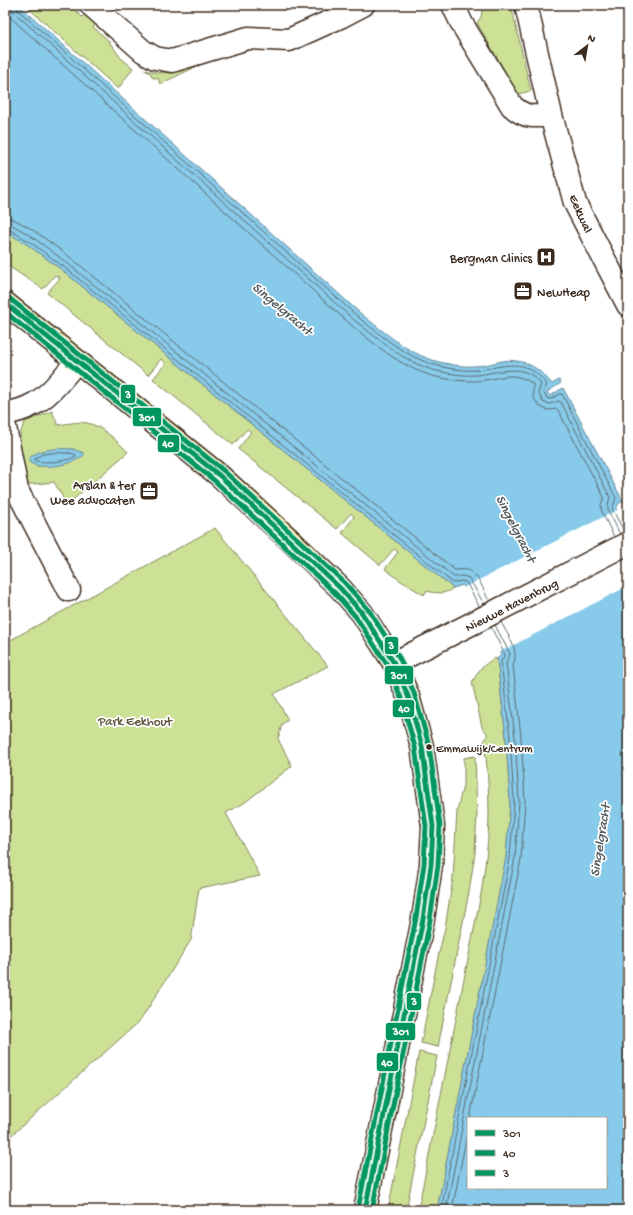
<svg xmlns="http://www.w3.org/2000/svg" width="633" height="1215" viewBox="0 0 633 1215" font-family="'Gochi Hand',sans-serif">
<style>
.green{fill:#cce196;stroke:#84865a;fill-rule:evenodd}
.water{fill:#88cae9;stroke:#698a98;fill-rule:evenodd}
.pier{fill:#fff}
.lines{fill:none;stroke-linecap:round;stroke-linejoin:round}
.shore{stroke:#5a6a6f;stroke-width:1}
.minor-casing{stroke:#3b2a1e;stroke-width:25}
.major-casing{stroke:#3b2a1e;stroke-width:25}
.minor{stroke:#fff;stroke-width:22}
.major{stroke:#f9e181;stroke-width:22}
.bus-1-casing{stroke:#fff;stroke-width:8}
.bus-2-casing{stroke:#fff;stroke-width:8}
.bus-3-casing{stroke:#fff;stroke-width:8}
.bus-1{stroke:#00965e;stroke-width:5}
.bus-2{stroke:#00965e;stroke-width:5}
.bus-3{stroke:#00965e;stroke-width:5}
.bus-dot{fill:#3b2a1e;stroke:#fff;stroke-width:1.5}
.labels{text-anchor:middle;stroke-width:3.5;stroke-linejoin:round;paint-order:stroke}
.bus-label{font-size:12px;fill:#3b2a1e;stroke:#fff;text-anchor:start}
.street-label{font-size:13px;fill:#3b2a1e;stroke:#fff}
.poi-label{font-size:13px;fill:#3b2a1e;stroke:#fff;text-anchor:end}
.park-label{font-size:13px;fill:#5f583c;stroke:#fff}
.water-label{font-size:14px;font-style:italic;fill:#525a5b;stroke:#fff}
.line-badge{stroke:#fff;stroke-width:1.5}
.badge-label{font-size:11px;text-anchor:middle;font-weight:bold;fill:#fff}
</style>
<rect width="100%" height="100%" fill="#fff"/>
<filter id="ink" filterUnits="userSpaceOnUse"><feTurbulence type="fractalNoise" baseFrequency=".025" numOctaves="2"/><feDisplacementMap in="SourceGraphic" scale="8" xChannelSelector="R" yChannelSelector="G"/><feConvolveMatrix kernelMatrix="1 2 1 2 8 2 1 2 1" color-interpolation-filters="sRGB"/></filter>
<g filter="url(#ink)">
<path class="green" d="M25,5h45l12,12 3,-3 12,10 -4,3 15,13 13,18 12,10 -15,21z
M483,5h28l20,86 -13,3 -41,-71 4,-6z
M222,52l-3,4 -59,28 -2,-6h-5l-3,-5 -7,-4c30,11 52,-4 79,-17z
M5,231l23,14 34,25 391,318c-7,7 -18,5 -27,3l-2,4 -23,-14 -16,-12 13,-17 -4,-3 -14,16 -38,-32 12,-16 -3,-4 -14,16 -99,-80 13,-17 -4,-3 -14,16 -80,-66 13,-16 -5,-4 -13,16 -101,-82 13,-15 -5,-3 -12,14 -38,-25z
M52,411l6,14c9,-1 20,-4 29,-2 14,2 31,19 41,29l-61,53 -13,-23 -29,3c-3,-21 -11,-44 0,-63zM73,449l-3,14 -29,3h-6l6,-15z
M215,528l113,138 -54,28 14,26 -6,4 -4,15 14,27 -48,37 -18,10 34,63 -61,12 -8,52 -51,81 -135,120v-498z
M494,658l3,1 9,79 4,64 -4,56 -69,352h-19l63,-316c4,-27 8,-55 8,-82 0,-24 -2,-48 -5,-71l3,-4v-4l-5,-6 -10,-45 9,-14z
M475,756l2,58 -2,39 -6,39 -31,155 -17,-4 17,-86 7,-29 8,-50 4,-67 7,-30v-23z
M419,1052l18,4 -31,154h-18z"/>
<path class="water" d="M5,5h14l341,308c26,20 51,44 84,50 9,2 21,4 30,3 9,0 19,-3 28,-5 22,-3 36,6 50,23l7,-4 2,3 -14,9 3,4 13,-8 60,113 -5,3v2l-2,2 12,23v679h-191l69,-353 4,-55 -4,-64 -9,-79 4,-4 -38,-70 -10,3 -391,-318 -34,-25 -23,-14zM468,1118h138v70h-138z
M73,449l11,4v2c-10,10 -44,16 -55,7v-4c11,-10 30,-10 44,-9z"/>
<path class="pier" d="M619,509l9,18v59l-130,67 -35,-65z"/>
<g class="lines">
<path class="shore" d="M6,5l1,7 4,6 339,306c27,22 55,47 91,54 10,2 23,3 33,3 23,0 37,-13 59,3v13l6,9 8,4 10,-1 1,1 46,87 -3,8 1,7 12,25
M12,5v5l3,3 339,307c27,21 54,46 88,52 10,2 24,4 34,3 22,-2 48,-14 65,9l-3,9 5,9 7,2 9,-3 2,1 49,95 -2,8v5l12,24
M17,5l1,5 339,306c26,21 52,44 86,51 9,2 23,4 33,3 30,-3 49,-15 71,15l-4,7 4,6 4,1 9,-5h2l54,104 -4,11 11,20 2,3
M5,217c16,1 52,31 66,41l384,312c4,0 8,-1 13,0 11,4 16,22 21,31
M5,223c13,1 50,31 62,40l387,314 9,-1 6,2 15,26
M5,228l3,1 22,13 34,25 389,316 9,-2 4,1 13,24
M69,453l6,1 1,2c-8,6 -31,7 -40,5l-2,-1c6,-9 25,-7 35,-7z
M470,1118l51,-259 4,-58 -4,-64 -8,-72c7,-15 -5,-29 -12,-43
M441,1210l69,-352 4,-56 -4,-64 -9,-77 4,-6 -14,-28
M446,1210l69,-352 4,-57 -4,-64 -9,-74 4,-9 -15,-29
M452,1210l16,-81"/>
<g class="minor-casing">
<path id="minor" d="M91,5l52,46 12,7 17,3 76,-23 41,2 53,-24 21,-11
M453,5l9,19 50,82c13,12 22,11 39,9
M526,5l25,110 24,88 53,102
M5,414c9,-2 18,-4 27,-9 18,-9 32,-29 45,-44
M5,427l12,63 52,100
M394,663l85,-43 149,-77"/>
</g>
<g class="major-casing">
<path id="major" d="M5,303l215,173 70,64 50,48 22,25 32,50 14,33 14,50 11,80 -2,39 -8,54 -58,291"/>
</g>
<use href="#minor" class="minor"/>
<use href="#major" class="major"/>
<g class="bus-1-casing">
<path id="bus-1" d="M5,303l215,173 120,112 22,25 32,50 14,33 14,50 11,80 -2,39 -8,54 -58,291"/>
</g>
<g class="bus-2-casing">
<path id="bus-2" d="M5,312l210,169 120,112 21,24 32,49 13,32 14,49 11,79 -2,38 -8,54 -58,291"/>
</g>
<g class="bus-3-casing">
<path id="bus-3" d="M9,298l215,173 121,112 23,26 32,50 14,34 15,52 11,80 -2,40 -8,55 -58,290"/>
</g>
<use href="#bus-1" class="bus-1"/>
<use href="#bus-2" class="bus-2"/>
<use href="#bus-3" class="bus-3"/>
</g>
</g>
<defs>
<g id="hospital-square" transform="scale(1)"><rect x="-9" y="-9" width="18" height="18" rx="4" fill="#3b2a1e" stroke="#fff"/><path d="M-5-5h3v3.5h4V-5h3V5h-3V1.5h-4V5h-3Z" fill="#fff"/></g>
<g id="office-square" transform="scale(1)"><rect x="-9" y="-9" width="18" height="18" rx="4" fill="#3b2a1e" stroke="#fff"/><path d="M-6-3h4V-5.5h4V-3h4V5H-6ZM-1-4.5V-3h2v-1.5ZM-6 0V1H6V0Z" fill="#fff"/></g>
</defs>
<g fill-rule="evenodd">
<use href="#hospital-square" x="546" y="257"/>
<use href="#office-square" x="523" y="291"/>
<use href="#office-square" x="149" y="491"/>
</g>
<circle class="bus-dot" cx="429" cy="747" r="3.5"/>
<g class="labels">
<g class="bus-label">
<text x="436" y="752">Emmawijk/Centrum</text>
</g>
<g class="street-label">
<text transform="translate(582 213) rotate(66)" y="5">Eekwal</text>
<text transform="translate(511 604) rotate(-27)" y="5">Nieuwe Havenbrug</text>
</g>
<g class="poi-label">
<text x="532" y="262">Bergman Clinics</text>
<text x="537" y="296" text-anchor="start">NewHeap</text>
<text x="135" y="489">Arslan &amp; ter<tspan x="135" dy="15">Wee advocaten</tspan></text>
</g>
<g class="park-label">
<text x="135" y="725">Park Eekhout</text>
</g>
<g class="water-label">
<text transform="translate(283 308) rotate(40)" y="5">Singelgracht</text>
<text transform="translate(517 528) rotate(63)" y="5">Singelgracht</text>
<text transform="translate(599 840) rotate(-81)" y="5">Singelgracht</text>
</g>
</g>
<g class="line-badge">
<rect x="120" y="384" width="16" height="20" rx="4" fill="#00965e"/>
<rect x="132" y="407" width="30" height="20" rx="4" fill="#00965e"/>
<rect x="157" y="434" width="23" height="19" rx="4" fill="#00965e"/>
<rect x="384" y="636" width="15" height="19" rx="4" fill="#00965e"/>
<rect x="384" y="665" width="30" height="20" rx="4" fill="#00965e"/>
<rect x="392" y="699" width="23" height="19" rx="4" fill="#00965e"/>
<rect x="406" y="992" width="16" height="19" rx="4" fill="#00965e"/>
<rect x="385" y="1022" width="31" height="19" rx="4" fill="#00965e"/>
<rect x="376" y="1052" width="23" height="20" rx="4" fill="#00965e"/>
</g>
<g class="badge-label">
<text x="128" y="398">3</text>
<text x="147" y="421">301</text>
<text x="168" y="447">40</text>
<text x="391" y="649">3</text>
<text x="399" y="679">301</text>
<text x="404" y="712">40</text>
<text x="414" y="1005">3</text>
<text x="401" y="1035">301</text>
<text x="387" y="1066">40</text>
</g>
<rect width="633" height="1215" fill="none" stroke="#fff" stroke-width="20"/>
<rect x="10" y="10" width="613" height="1195" fill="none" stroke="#3b2a1e" stroke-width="1.5" filter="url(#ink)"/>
<rect x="467" y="1117" width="140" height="72" fill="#ffffff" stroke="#b1aaa5"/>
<rect x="475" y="1130" width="20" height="6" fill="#00965e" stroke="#b1aaa5"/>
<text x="503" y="1137" font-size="12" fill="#3b2a1e">301</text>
<rect x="475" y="1150" width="20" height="6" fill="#00965e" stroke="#b1aaa5"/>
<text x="503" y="1157" font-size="12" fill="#3b2a1e">40</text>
<rect x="475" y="1170" width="20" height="6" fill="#00965e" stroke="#b1aaa5"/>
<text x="503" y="1177" font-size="12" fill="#3b2a1e">3</text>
<g transform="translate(587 46) rotate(31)" stroke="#ffffff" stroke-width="3" paint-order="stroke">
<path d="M0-3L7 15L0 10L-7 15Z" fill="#3b2a1e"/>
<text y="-6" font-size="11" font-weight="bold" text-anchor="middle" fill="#3b2a1e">N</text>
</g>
</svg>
